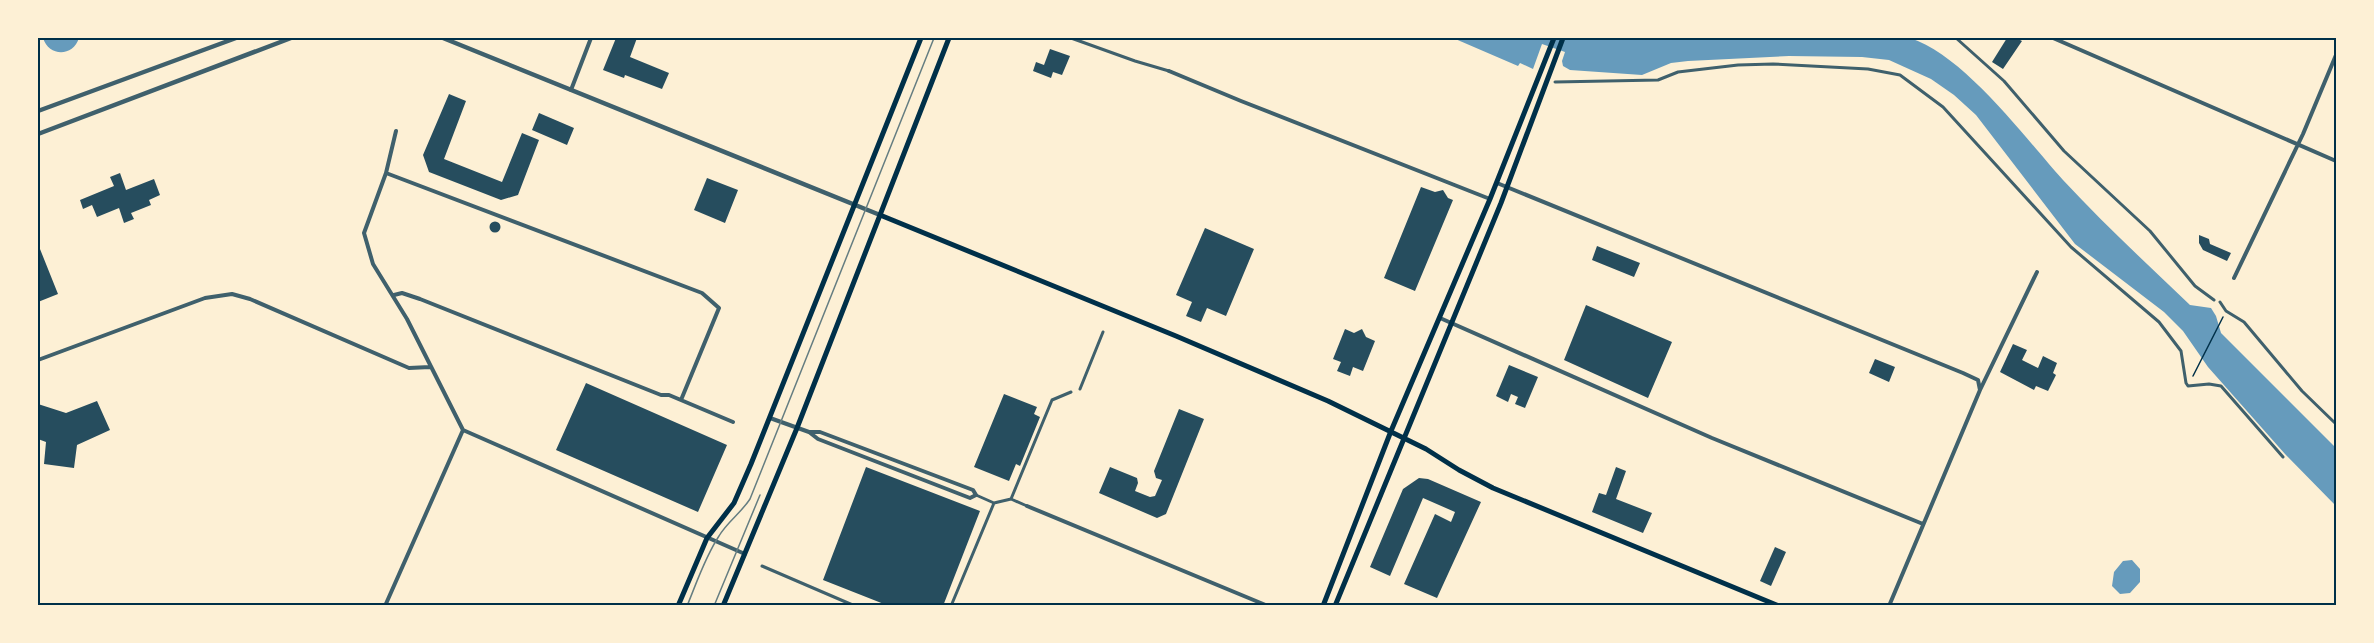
<svg xmlns="http://www.w3.org/2000/svg" width="2374" height="643" viewBox="0 0 2374 643" font-family="'Playfair Display',serif">
<style>
.water{fill:#669bbc}
.building{fill:#264d5e}
.lines{fill:none;stroke-linecap:round;stroke-linejoin:round}
.path{stroke:#003049;stroke-width:1.5}
.pedestrian{stroke:#3f606c;stroke-width:3}
.minor{stroke:#3f606c;stroke-width:4}
.tertiary{stroke:#3f606c;stroke-width:4.5}
.secondary{stroke:#003049;stroke-width:5}
.tram{stroke:#657d81;stroke-width:1.5}
.neatline{fill:none;stroke:#003049;stroke-width:2}
</style>
<rect width="100%" height="100%" fill="#fdf0d5"/>
<path class="water" d="M43,38h36c-6,19 -30,19 -36,0z
M1453,38h457c54,17 115,100 153,142 40,43 84,84 127,125l21,3 5,8 5,17 115,115v58l-51,-52 -77,-87 -25,-36 -19,-19 -89,-68 -99,-129 -22,-20 -23,-16 -42,-19 -27,-3 -73,-1 -101,5 -17,2 -29,12 -72,-5 -7,-4 -1,-5 3,-9 -23,-8 -9,25 -13,-6 -2,3z
M2132,560l8,9v13l-10,11 -10,1 -8,-8 2,-14 9,-11z"/>
<path class="building" d="M616,38h21l-7,19 39,16 -7,16 -37,-14 -1,3 -21,-8z
M2007,38h9l6,3 -19,28 -11,-7z
M1050,49l20,7 -8,19 -9,-3 -2,6 -18,-7 3,-9 8,3z
M449,94l17,7 -22,58 58,23 20,-49 17,7 -21,55 -17,5 -72,-28 -6,-17z
M539,113l35,15 -7,17 -35,-15z
M120,173l6,17 28,-11 6,16 -11,5 2,5 -20,8 3,6 -10,4 -5,-15 -22,9 -5,-12 -9,4 -3,-9 34,-14 -4,-9z
M707,178l31,12 -13,33 -31,-13z
M1421,187l14,5 8,-2 5,8 5,2 -38,91 -31,-13z
M489.5 227a5.5 5.5 0 1 1 11 0a5.5 5.5 0 1 1-11 0Z
M1205,228l49,21 -28,67 -19,-8 -6,14 -15,-6 6,-14 -16,-7z
M2199,235l10,4 1,5 21,9 -4,8 -24,-11 -4,-7z
M38,244l20,50 -20,8z
M1597,246l43,17 -6,14 -42,-17z
M1586,305l86,37 -24,56 -84,-38z
M1345,329l9,4 8,-4 4,8 9,4 -12,30 -10,-4 -3,9 -13,-5 4,-9 -8,-3z
M2013,344l14,6 -5,10 16,8 5,-12 14,7 -4,10 3,2 -8,16 -12,-5 -2,4 -34,-18z
M1875,359l20,8 -6,15 -20,-9z
M1509,365l29,12 -13,31 -10,-4 3,-7 -7,-3 -3,8 -12,-6z
M586,383l141,62 -29,67 -142,-62z
M1004,394l33,13 -3,7 6,3 -20,49 -4,-2 -7,17 -35,-14z
M97,401l13,29 -33,15 -3,23 -30,-4 2,-22 -8,-3v-35l28,9z
M1179,409l25,10 -38,95 -9,4 -58,-25 11,-26 27,11 1,5 -3,8 15,6 5,-1 7,-16 -6,-2 -2,-7z
M866,467l114,44 -37,95h-54l-66,-26z
M1616,467l10,4 -10,28 36,14 -9,20 -51,-21 7,-19 7,2z
M1419,478l9,1 53,23 -44,96 -33,-14 31,-70 16,8 4,-10 -32,-14 -33,78 -20,-9 33,-78z
M1775,547l11,5 -15,34 -11,-5z"/>
<g class="lines">
<path class="path" d="M2193,376l30,-59"/>
<path class="pedestrian" d="M1071,38l64,23 34,10
M1956,38l48,43 60,70 86,80 45,55 19,14
M1555,82l103,-2 20,-8 60,-7 35,-1 95,5 32,6 43,32 128,140 88,75 22,29 5,32 2,3 21,-2 12,2 62,71
M2220,302l6,9 18,11 58,69 34,33
M1080,389l23,-57
M976,495l18,8 17,-4 16,7
M1011,499l41,-99 19,-8
M762,566l93,40
M951,606l43,-103"/>
<path class="minor" d="M2053,38l283,123
M1169,71l72,30 249,98
M571,90l20,-52
M386,173l316,120 17,15 -38,92
M1497,183l466,190 15,7 2,10
M2234,278l69,-144 33,-79
M394,295l8,-2 18,6 241,96h8l64,27
M1440,318l272,120 211,86
M38,360l167,-62 27,-4 18,5 159,69 21,-1
M770,418l39,14 9,7 152,59 6,-3 -3,-5 -153,-58h-11
M463,430l282,124
M1027,506l241,100
M385,606l78,-176 -56,-111 -34,-55 -9,-31 22,-60 10,-42
M1889,606l91,-216 57,-118"/>
<path class="tertiary" d="M443,38l437,177
M38,111l198,-73
M38,134l253,-96"/>
<path class="secondary" d="M880,215l296,121 152,65 98,48 33,21 34,18 286,118
M678,606l29,-68 27,-35 17,-39 170,-426
M723,606l74,-178 152,-390
M1323,606l68,-175 99,-232 64,-161
M1335,606l166,-403 62,-165"/>
<path class="tram" d="M687,606c10,-24 18,-49 32,-70 8,-14 22,-23 31,-37l184,-461
M714,606l46,-111"/>
</g>
<rect width="2374" height="643" fill="none" stroke="#fdf0d5" stroke-width="78"/>
<rect x="39" y="39" width="2296" height="565" class="neatline"/>
</svg>
